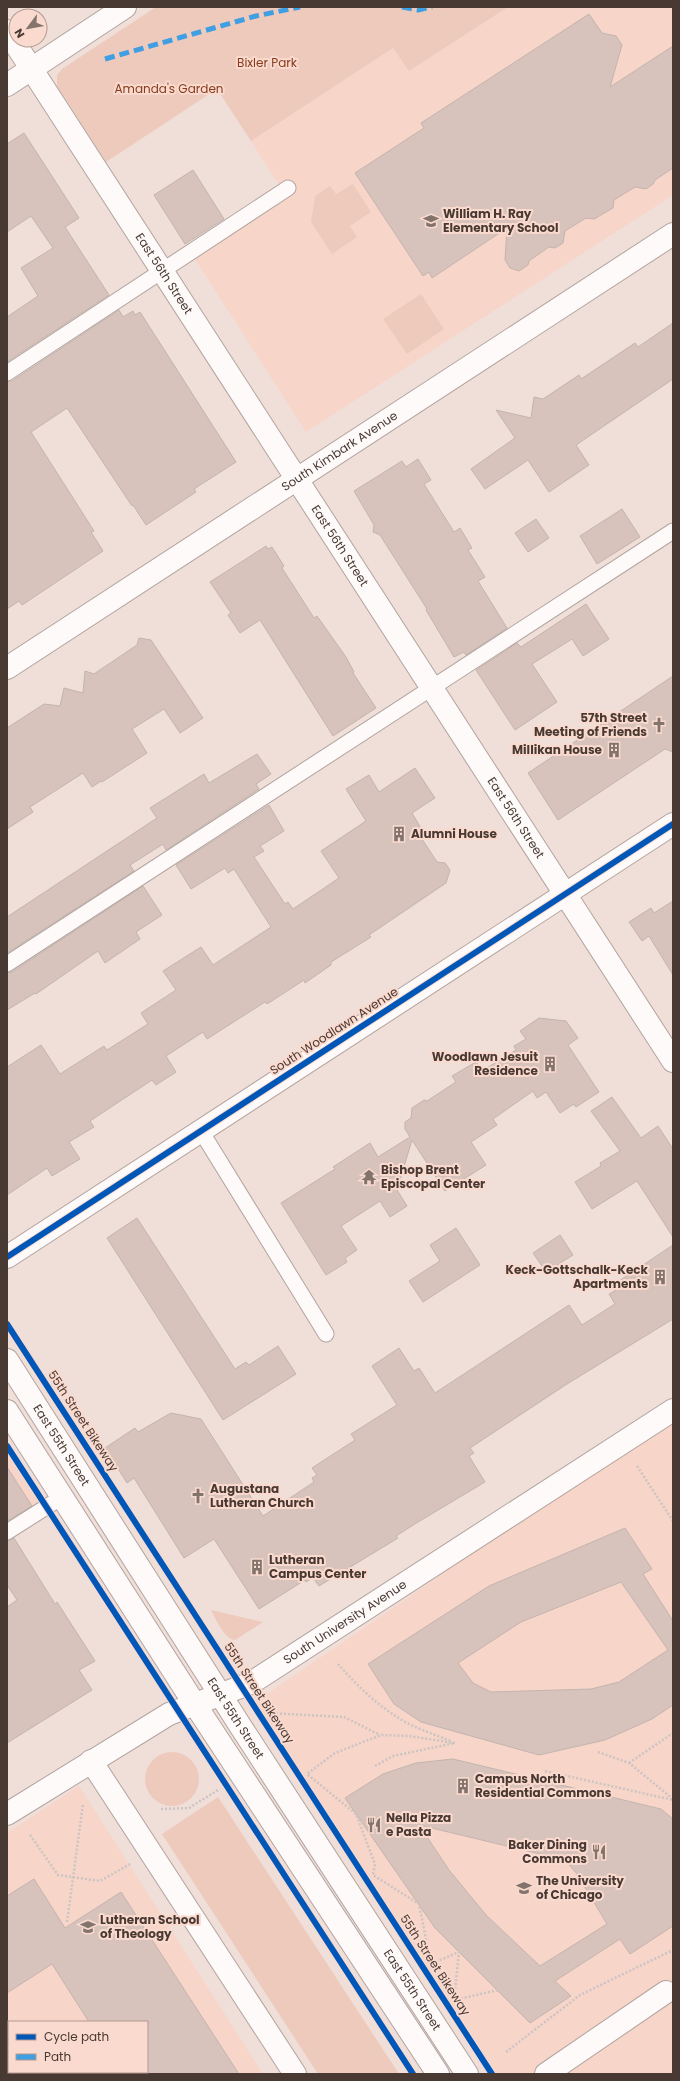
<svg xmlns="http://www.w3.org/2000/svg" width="680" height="2081" viewBox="0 0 680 2081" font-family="Poppins,sans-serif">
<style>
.built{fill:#f7d5c9;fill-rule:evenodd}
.green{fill:#edcabc}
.building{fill:#d7c3bc;stroke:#c3b4ae;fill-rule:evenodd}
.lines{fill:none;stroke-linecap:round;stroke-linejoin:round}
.service-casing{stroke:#b2a49f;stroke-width:17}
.minor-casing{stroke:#b2a49f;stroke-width:24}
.tertiary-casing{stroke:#b2a49f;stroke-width:24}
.path{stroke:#cbc4c2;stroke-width:2.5;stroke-dasharray:2 2;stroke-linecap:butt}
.service{stroke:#fdfaf9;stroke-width:15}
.minor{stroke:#fdfaf9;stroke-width:22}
.tertiary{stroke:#fdfaf9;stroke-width:22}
.quiet{stroke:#409ee2;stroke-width:5;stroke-dasharray:10 5;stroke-linecap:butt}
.cycleway-casing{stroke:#fadace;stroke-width:8}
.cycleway{stroke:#0057b8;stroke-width:6}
.labels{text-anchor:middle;stroke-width:4;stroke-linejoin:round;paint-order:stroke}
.park-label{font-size:12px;fill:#873c1c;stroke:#fadace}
.poi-label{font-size:12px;font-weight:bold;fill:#493933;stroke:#fadace;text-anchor:start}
.street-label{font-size:12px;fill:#493933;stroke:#fadace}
</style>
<rect width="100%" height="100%" fill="#f0ded8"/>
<path class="built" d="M508,7h165v188l-367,237 -118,-184 93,-60 -30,-47 142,-93 16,23z
M673,1416v658h-177l-242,-371z
M7,1452l37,56 -37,24z
M79,1786l184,288h-256v-241zM9,2022h138v50h-138z"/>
<path class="green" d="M156,7h352l-99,64 -16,-23 -142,93 -34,-52 -111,73 -49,-76v-11l5,-6z
M353,184l18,28 -21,14 7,11 -25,17 -21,-32 4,-26 15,-10 6,8z
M421,294l23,35 -37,25 -24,-35z
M211,1610l52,12 -28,18c-11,-1 -19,-21 -24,-30z
M145 1779a27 27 0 1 1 54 0a27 27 0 1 1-54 0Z
M218,1797l181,277h-81l-156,-240z"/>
<path class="building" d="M589,14l13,19 14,3 6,9 -12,42 63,-41v122l-18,12 -2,4 -7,5 -11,-2 -21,13 -1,8 -19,11 -8,-1 -21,13 -2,12 -8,5 -6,-1 -20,14 -1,4 -9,6 -9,-3 -5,-8 2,-32 -75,50 -3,-6 -6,4 -68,-103 69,-45 -3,-5z
M24,133l55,85 -14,9 44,68 -102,67v-45l31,-21 -17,-28 32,-20 -22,-32 -24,16v-88z
M193,170l31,49 -39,25 -31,-49z
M119,310l4,7 10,-6 2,4 5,-3 96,150 -42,27 2,3 -50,33 -13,-20 -1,1 -65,-98 -36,24 63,99 -3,1 12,19 -81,54 -3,-4 -12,8v-227l5,-1z
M673,323v56l-97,66 13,20 -40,27 -21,-32 -43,29 -14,-20 44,-31 -19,-28 35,8 3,-21 9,2 36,-24 2,4 54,-36 3,4z
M418,459l13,21 -7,4 30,48 6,-4 12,20 -4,2 17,27 -7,4 29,47 -41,27 -2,-3 -10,5 -28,-47 1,-1 -47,-74 -7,-3 1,-7 -20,-34 48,-30 4,6z
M622,509l18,28 -43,27 -17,-28z
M536,519l13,19 -21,14 -13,-19z
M266,546l2,3 4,-2 12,19 -2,2 32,50 3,-2 29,41 8,15 -1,1 23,35 -43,28 -73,-116 -20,13 -12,-18 3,-2 -21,-31z
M586,604l23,35 -26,17 -11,-17 -40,25 25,38 -42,28 -39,-60 41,-27 4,4z
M139,638l12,2 52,78 -23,15 -16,-24 -32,20 15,24 -45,29 -1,-1 -9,6 -9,-14 -53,34 3,5 -26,17v-101l37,-24 16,2 4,-18 19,5 2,-22 9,3 43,-29z
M673,676v76l-8,-3 -107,71 -30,-47z
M257,754l14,20 -15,10 3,5 -93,61 -3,-6 -33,21 4,6 -127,82v-36l150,-99 -7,-10 54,-34 5,9z
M415,768l20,30 -23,15 10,17 -2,6 17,26 8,1 5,7 -4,13 -77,52 2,2 -40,25v3l-26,18 -1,-3 -37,24 -2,-2 -58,37 -4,-7 -37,24 10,16 -20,13 -4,-5 -62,41 4,6 -25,15 11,17 -28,17 -5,-8 -40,27v-128l34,-22 19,29 44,-28 3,4 41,-26 -7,-11 35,-23 -13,-19 38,-24 12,18 58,-38 -37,-58 -6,4 -3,-5 -34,21 -15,-24 93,-60 15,26 -24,15 4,5 -10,6 31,47 3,-2 5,7 46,-31 -18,-27 45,-30 -20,-32 23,-14 10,17z
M143,886l19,29 -26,17 4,7 -35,24 -7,-12 -62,43 -1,-1 -28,17v-37l5,-1z
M673,901v74l-24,-39 -7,5 -13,-19 22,-14 3,5z
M539,1018l27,3 12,17 -10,7 31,47 -23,15 -2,-3 -14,9 -14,-21 -9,6 -4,-7 -40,28 4,6 -26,17 15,23 -41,26 -33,-51 -15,50 10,16 -17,11 -10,-16 -39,25 16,24 -12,8 2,4 -21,13 -45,-72 54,-34 -2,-2 37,-24 8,14 32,-20 -5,-8v-7l6,-4 1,-10 12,-8 3,1 29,-19 -4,-6 24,-14 6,9 34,-21 -2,-4 12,-7 -6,-8z
M612,1097l29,41 17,-12 15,23v88l-36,-56 -45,28 -17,-27 26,-16 -1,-3 20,-12 -29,-40z
M137,1218l98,151 11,-7 3,3 29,-19 18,28 -73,46 -116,-182z
M456,1228l24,37 -57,37 -14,-21 31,-20 -10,-16z
M560,1235l13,20 -27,17 -13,-19z
M673,1245v74l-106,65 -97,64 4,5 -5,3 16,26 -67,40 -22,14 2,2 -79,48 -6,-8 -7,4 -1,-2 -46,29 -45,-70 -30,19 -50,-80 -7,5 -22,-35 30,-20 3,4 33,-19 30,6 62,97 51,-34 -2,-4 5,-3 -5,-7 43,-28 -4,-6 46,-29 -25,-39 27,-18 15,23 5,-3 16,25 134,-88 13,20 33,-21 -6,-10 7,-4 -3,-5z
M7,1467l25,39 -25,15z
M625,1528l27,41 -9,5 30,47v84l-21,14 -47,21 -66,15 -118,-33 -27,-18 -26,-40 121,-78zM621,1582l47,68 -49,32 -28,7 -100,3 -18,-9 -15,-20 63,-41z
M14,1538l41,66 2,-2 38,59 -16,9 13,20 -85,53v-136l10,-7 -10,-15v-44z
M453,1759l208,50 12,10v107l-43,28 -10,-15 -65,42 16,15 -41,27 -95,-95 -90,-130 38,-24 33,-11zM419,1825l146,35 12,14 30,50 -67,42 -54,-51 -37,-45z
M34,1879l31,49 56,-36 118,182h-92v-52h-58l-37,-58 -45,29v-97z"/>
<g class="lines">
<g class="service-casing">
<path id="service" d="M7,373l281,-185
M7,964l666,-433
M201,1131l125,203
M7,1532l55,-35"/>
</g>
<g class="minor-casing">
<g id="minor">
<path id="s1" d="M7,31l666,1030"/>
<path d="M7,85l118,-78"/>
<path id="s2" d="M7,668l666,-434"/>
<path d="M91,1761l204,313"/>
<path id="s3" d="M7,1814l162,-100 82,-31 422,-273"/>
<path d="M546,2074l120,-82"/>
</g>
</g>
<g class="tertiary-casing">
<g id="tertiary">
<path d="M7,1257l666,-433"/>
<path id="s4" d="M7,1360l232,364 228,350"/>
<path d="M7,1411l187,292 244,371"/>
</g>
</g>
<path class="path" d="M637,1466l36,55
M338,1664c21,24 44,46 73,61 13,6 27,11 40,16
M268,1713l76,4 36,18
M598,1752l31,11 44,36
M629,1763l44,-30
M375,1766l18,-10 62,-13 -46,-7 -28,-1 -46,18 -28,21 49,40 19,50 -2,11 46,29 12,60 28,-12 -5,48 44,-10
M545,1771l128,29
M161,1809l28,-1 29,-18
M30,1835l28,40 42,6 30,-17
M67,1922l16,-118
M506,2052l74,-57 93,-45"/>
<use href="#service" class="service"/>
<use href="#minor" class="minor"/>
<use href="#tertiary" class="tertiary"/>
<path class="quiet" d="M402,7l16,3 14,-3
M105,59l151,-43 44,-9"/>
<g class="cycleway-casing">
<path id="cycleway" d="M7,1257l666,-433
M7,1324l485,750
M7,1446l406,628"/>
</g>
<use href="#cycleway" class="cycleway"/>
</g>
<defs>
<g id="school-bare" transform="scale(1.2)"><path d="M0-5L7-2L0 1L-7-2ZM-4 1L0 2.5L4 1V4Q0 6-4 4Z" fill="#83736d" stroke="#fadace" stroke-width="2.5" paint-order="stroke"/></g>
<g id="church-bare" transform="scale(1.2)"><path d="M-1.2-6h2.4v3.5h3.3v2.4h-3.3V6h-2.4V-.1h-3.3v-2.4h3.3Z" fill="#83736d" stroke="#fadace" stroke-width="2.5" paint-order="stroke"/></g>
<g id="building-bare" transform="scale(1.2)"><path d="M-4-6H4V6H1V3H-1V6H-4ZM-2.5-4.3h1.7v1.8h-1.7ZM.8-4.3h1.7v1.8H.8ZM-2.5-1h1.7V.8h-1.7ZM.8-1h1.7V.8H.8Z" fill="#83736d" stroke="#fadace" stroke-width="2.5" paint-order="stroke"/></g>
<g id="temple-bare" transform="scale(1.2)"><path d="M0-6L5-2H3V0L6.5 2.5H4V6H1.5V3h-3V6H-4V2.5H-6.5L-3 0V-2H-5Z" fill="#83736d" stroke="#fadace" stroke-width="2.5" paint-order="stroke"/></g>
<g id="restaurant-bare" transform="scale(1.2)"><path d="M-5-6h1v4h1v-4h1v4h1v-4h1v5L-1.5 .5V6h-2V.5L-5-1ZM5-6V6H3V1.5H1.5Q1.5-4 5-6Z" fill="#83736d" stroke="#fadace" stroke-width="2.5" paint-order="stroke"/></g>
<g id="university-bare" transform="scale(1.2)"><path d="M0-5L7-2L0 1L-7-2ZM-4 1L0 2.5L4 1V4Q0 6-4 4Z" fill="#83736d" stroke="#fadace" stroke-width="2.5" paint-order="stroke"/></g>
</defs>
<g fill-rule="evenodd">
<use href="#school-bare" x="431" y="221"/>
<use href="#church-bare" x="659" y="725"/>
<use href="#building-bare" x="614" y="750"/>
<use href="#building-bare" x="399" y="834"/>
<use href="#building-bare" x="550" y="1064"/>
<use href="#temple-bare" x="369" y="1177"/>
<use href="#building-bare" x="660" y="1277"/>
<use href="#church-bare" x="198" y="1496"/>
<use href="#building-bare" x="257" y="1567"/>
<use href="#building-bare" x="463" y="1786"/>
<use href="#restaurant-bare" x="374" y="1825"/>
<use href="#restaurant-bare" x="599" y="1852"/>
<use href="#university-bare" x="524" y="1888"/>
<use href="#university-bare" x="88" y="1927"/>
</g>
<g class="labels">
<g class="park-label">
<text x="267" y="67">Bixler Park</text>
<text x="169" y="93">Amanda's Garden</text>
</g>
<g class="poi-label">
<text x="443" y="218">William H. Ray<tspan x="443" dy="14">Elementary School</tspan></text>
<text x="647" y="722" text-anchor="end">57th Street<tspan x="647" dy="14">Meeting of Friends</tspan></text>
<text x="602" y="754" text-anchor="end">Millikan House</text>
<text x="411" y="838">Alumni House</text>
<text x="538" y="1061" text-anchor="end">Woodlawn Jesuit<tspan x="538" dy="14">Residence</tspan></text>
<text x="381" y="1174">Bishop Brent<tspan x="381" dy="14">Episcopal Center</tspan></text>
<text x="648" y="1274" text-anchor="end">Keck-Gottschalk-Keck<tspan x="648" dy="14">Apartments</tspan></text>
<text x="210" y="1493">Augustana<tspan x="210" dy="14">Lutheran Church</tspan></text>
<text x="269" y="1564">Lutheran<tspan x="269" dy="14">Campus Center</tspan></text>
<text x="475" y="1783">Campus North<tspan x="475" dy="14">Residential Commons</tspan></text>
<text x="386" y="1822">Nella Pizza<tspan x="386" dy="14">e Pasta</tspan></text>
<text x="587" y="1849" text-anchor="end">Baker Dining<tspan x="587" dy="14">Commons</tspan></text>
<text x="536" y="1885">The University<tspan x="536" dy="14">of Chicago</tspan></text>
<text x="100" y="1924">Lutheran School<tspan x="100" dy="14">of Theology</tspan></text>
</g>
<g class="street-label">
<text dy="4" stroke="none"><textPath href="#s1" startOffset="289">East 56th Street</textPath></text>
<text dy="4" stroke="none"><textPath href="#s2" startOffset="397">South Kimbark Avenue</textPath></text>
<text dy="4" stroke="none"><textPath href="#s1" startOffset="613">East 56th Street</textPath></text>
<text dy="4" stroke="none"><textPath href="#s1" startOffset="937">East 56th Street</textPath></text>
<text transform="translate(334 1031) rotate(-33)" y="4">South Woodlawn Avenue</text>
<text transform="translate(83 1421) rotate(57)" y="4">55th Street Bikeway</text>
<text dy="4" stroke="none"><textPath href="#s4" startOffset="101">East 55th Street</textPath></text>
<text dy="4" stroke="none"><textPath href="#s3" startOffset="390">South University Avenue</textPath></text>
<text transform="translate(259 1693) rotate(57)" y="4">55th Street Bikeway</text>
<text dy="4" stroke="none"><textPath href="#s4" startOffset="425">East 55th Street</textPath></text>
<text transform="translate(435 1965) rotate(57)" y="4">55th Street Bikeway</text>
<text dy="4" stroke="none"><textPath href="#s4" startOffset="749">East 55th Street</textPath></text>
</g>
</g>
<rect width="680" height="2081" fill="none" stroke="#493933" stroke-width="16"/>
<rect x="8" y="2021" width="140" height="52" fill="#fadace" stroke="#b39a90"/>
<rect x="16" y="2034" width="20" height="6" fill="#0057b8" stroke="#b39a90"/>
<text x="44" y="2041" font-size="12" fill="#493933">Cycle path</text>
<rect x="16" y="2054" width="20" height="6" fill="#409ee2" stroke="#b39a90"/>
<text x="44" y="2061" font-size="12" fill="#493933">Path</text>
<g transform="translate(28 28) rotate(238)"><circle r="19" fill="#fadace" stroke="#b39a90"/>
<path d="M0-3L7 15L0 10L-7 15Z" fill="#83736d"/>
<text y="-6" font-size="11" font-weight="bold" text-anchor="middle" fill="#493933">N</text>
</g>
</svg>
